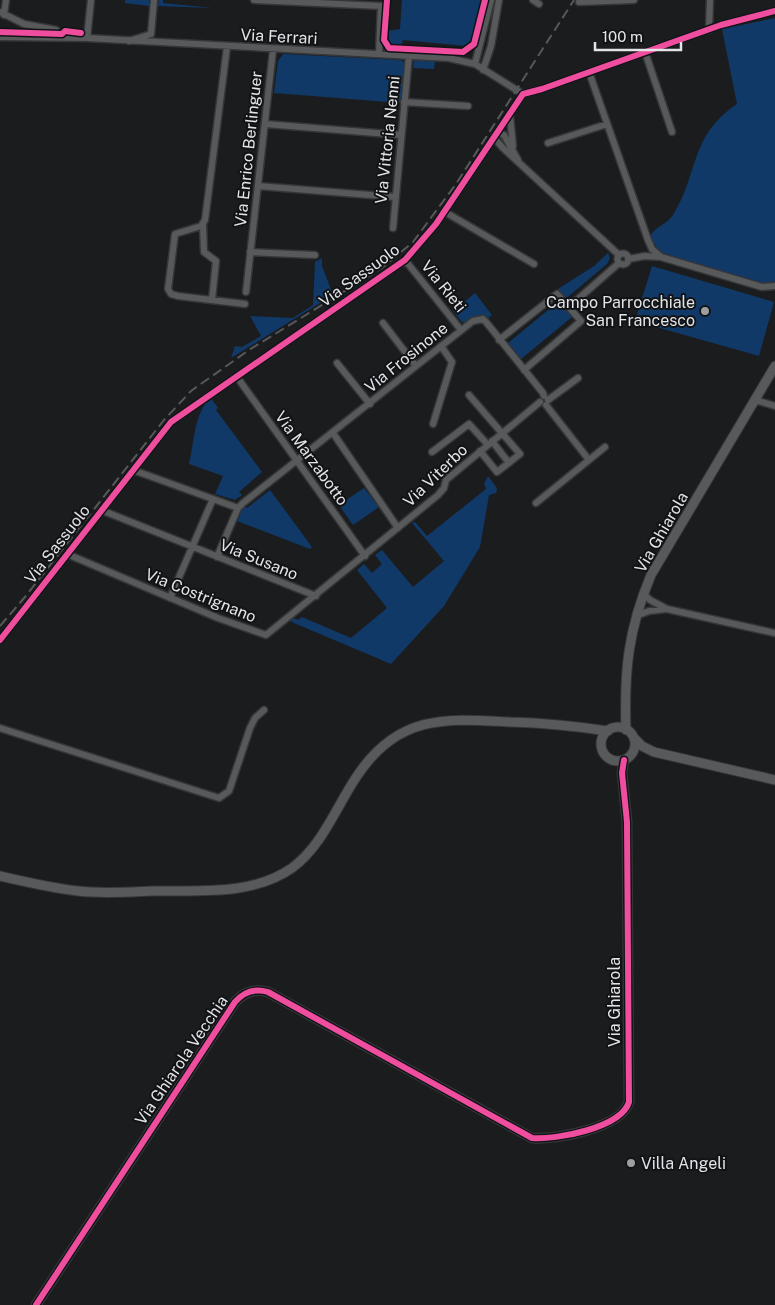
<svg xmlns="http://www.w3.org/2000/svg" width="775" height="1305" viewBox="0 0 775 1305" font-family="'Public Sans',sans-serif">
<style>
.green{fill:#103968}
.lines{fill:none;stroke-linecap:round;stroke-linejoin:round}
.street-casing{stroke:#353638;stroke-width:9}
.secondary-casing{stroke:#353638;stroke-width:11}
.street{stroke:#58595b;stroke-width:6}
.secondary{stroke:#58595b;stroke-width:9}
.rail{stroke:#57585a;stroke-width:2;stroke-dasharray:10 5;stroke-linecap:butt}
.cycleway-casing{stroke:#111316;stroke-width:9}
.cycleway{stroke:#ef4d9e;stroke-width:6}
.poi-dot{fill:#9d9ea0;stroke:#111316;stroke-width:2}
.labels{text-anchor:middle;stroke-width:4;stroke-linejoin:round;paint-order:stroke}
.street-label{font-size:16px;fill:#e3e4e6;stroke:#111316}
.poi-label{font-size:16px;fill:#e3e4e6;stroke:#111316;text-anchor:end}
</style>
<rect width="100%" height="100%" fill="#1b1c1e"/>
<path class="green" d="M125,0h24v6l-24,-3z
M159,0h4v3l50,5 -55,-2z
M402,0h85l-12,47 -9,5v-6l-63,-6 -2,7h-11l-4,-7 1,-9 13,-2z
M775,18v267l-4,1 -110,-33 -9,-12 -1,-6c4,-8 16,-11 22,-20 26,-41 16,-79 64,-111l-15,-75z
M283,54l118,6 4,3 -4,40 -127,-10 4,-32z
M424,60l11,1 -1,8 -21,-1 1,-7z
M608,253l2,5 -3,6 -38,32 -3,2 -8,-9 36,-23z
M322,258v8l11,29 -102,63 4,-12 7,1 19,-11 -11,-20 43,2 20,-13 2,-43z
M652,266l122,36 -15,54 -124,-35z
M475,293l17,22 -5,4 -8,-3 -12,7 -5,-1 -9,-11z
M559,301l13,16 -51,42 -13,-16z
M211,398l7,10 -2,2 46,62 -23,20 3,3 -7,5 -20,-6 8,-18 -34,-12c5,-19 5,-53 22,-66z
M488,476l9,12 -1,5 -7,2 -9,52 -36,59 -53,58 -104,-44 4,-3 7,3 4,-3 49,21 36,-30 -30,-38 7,-6 8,9 10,-9 -7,-9 7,-5 31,37 31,-26 -32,-38 3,-1 12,14 59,-47 -2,-5z
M364,488l15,19 -26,18 -14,-20z
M270,490l42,57 -2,2 -73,-28 3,-5 -4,-2 7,-10 4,4z"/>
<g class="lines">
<g class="street-casing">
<path id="street" d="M254,0l127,6 -2,48
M533,0l6,4
M579,2l55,-2
M0,12l24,12 32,6
M4,15l2,-15
M709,30l1,-30
M151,34l3,-34
M0,37l87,1 362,20 26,6 48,30
M87,38l4,-38
M129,41l22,-7
M227,47l-22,173 -4,6 -26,8 -7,55 3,5 7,2 67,8
M645,52l27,80
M475,64l16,-64
M483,70l8,-24 8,-46
M589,72l59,168 4,9 9,8
M404,102l64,4
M510,116l3,30
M265,124l136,11
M495,135v4l8,9 116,107
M495,135l4,-2 5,2 14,25
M548,143l59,-19
M258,186l137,11
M445,212l89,52
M203,225l1,27 12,9 -4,39
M393,228l16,-173
M250,252l65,3
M617.5 259a5.5 5.5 0 1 1 11 0a5.5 5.5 0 1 1-11 0Z
M628,259l17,-3 16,1 101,30 13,-1
M405,260l56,70
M246,292l27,-242
M569,307l50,-44
M383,323l33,43
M499,340l58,-46 24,27 -57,49
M337,363l33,41
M237,377l128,179
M469,395l51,59 -23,18 -17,-21
M548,400l30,-22
M755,400l20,6
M546,405l43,55
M433,424l19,-62 -11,-16
M333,433l65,95
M492,441l17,22
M432,452l37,-28 19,21
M133,470l105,38
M536,503l69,-56
M101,510l215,86
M67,554l151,64 48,17 172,-140 6,-7 2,-8 94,-78
M217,557l21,-49 5,-5 230,-182 10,-2 3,3 57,71 1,3
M643,593l7,7 17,9 108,24
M170,598l43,-99
M636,616l13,-5 17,-2
M0,640l171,-218 234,-162 31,-36 87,-130 19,-5 179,-64 54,-14
M0,728l219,70 10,-7 21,-63 5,-10 9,-8"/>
</g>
<g class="secondary-casing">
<path id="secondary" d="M601 744a17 17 0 1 1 34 0a17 17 0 1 1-34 0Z
M626,730c-2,-59 2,-100 25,-155l124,-209
M634,738l8,8 12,6 121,28
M0,876c26,6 51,12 78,15 24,3 50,1 75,0 46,-1 99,5 139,-23 31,-23 44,-61 65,-92 41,-61 87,-58 153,-54 33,1 65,4 98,9
M36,1305l199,-303c9,-10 20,-14 33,-10l264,146c24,2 89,-10 97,-36l-2,-280 -5,-49 2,-13"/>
</g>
<use href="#street" class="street"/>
<use href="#secondary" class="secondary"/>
<path class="rail" d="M0,626l25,-29 139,-177 27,-29 58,-41 133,-82 31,-26 43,-58 118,-184"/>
<g class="cycleway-casing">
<path id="cycleway" d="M387,0l-3,40 5,8 74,4 11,-8 11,-44
M0,32l62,2 3,-3 16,2
M0,640l171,-218 234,-162 31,-36 87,-130 19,-5 179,-64 54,-14
M36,1305l199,-303c9,-10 20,-14 33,-10l264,146c24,2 89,-10 97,-36l-2,-280 -5,-49 2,-13"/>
</g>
<use href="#cycleway" class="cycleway"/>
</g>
<g class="poi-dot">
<circle cx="705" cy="311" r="5"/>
<circle cx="631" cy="1163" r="5"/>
</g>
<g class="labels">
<g class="street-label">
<text transform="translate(279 36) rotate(3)" y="6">Via Ferrari</text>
<text transform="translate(387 140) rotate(-84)" y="6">Via Vittoria Nenni</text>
<text transform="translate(248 149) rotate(-84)" y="6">Via Enrico Berlinguer</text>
<text transform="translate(359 275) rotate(-36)" y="6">Via Sassuolo</text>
<text transform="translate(444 286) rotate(51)" y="6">Via Rieti</text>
<text transform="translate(406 357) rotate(-39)" y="6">Via Frosinone</text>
<text transform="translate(312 458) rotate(54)" y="6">Via Marzabotto</text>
<text transform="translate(435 475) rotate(-44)" y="6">Via Viterbo</text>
<text transform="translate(661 532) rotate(-60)" y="6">Via Ghiarola</text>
<text transform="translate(57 544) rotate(-52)" y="6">Via Sassuolo</text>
<text transform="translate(259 559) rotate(22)" y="6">Via Susano</text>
<text transform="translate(201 595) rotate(22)" y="6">Via Costrignano</text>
<text transform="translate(614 1002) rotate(-90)" y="6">Via Ghiarola</text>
<text transform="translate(181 1060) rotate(-56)" y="6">Via Ghiarola Vecchia</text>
</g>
<g class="poi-label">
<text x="695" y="308">Campo Parrocchiale<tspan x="695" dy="18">San Francesco</tspan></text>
<text x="641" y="1169" text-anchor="start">Villa Angeli</text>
</g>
</g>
<path d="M595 42v8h86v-8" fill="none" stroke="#e3e4e6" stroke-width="2.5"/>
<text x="602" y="42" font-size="15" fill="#e3e4e6" stroke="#111316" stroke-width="4" paint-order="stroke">100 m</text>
</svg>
